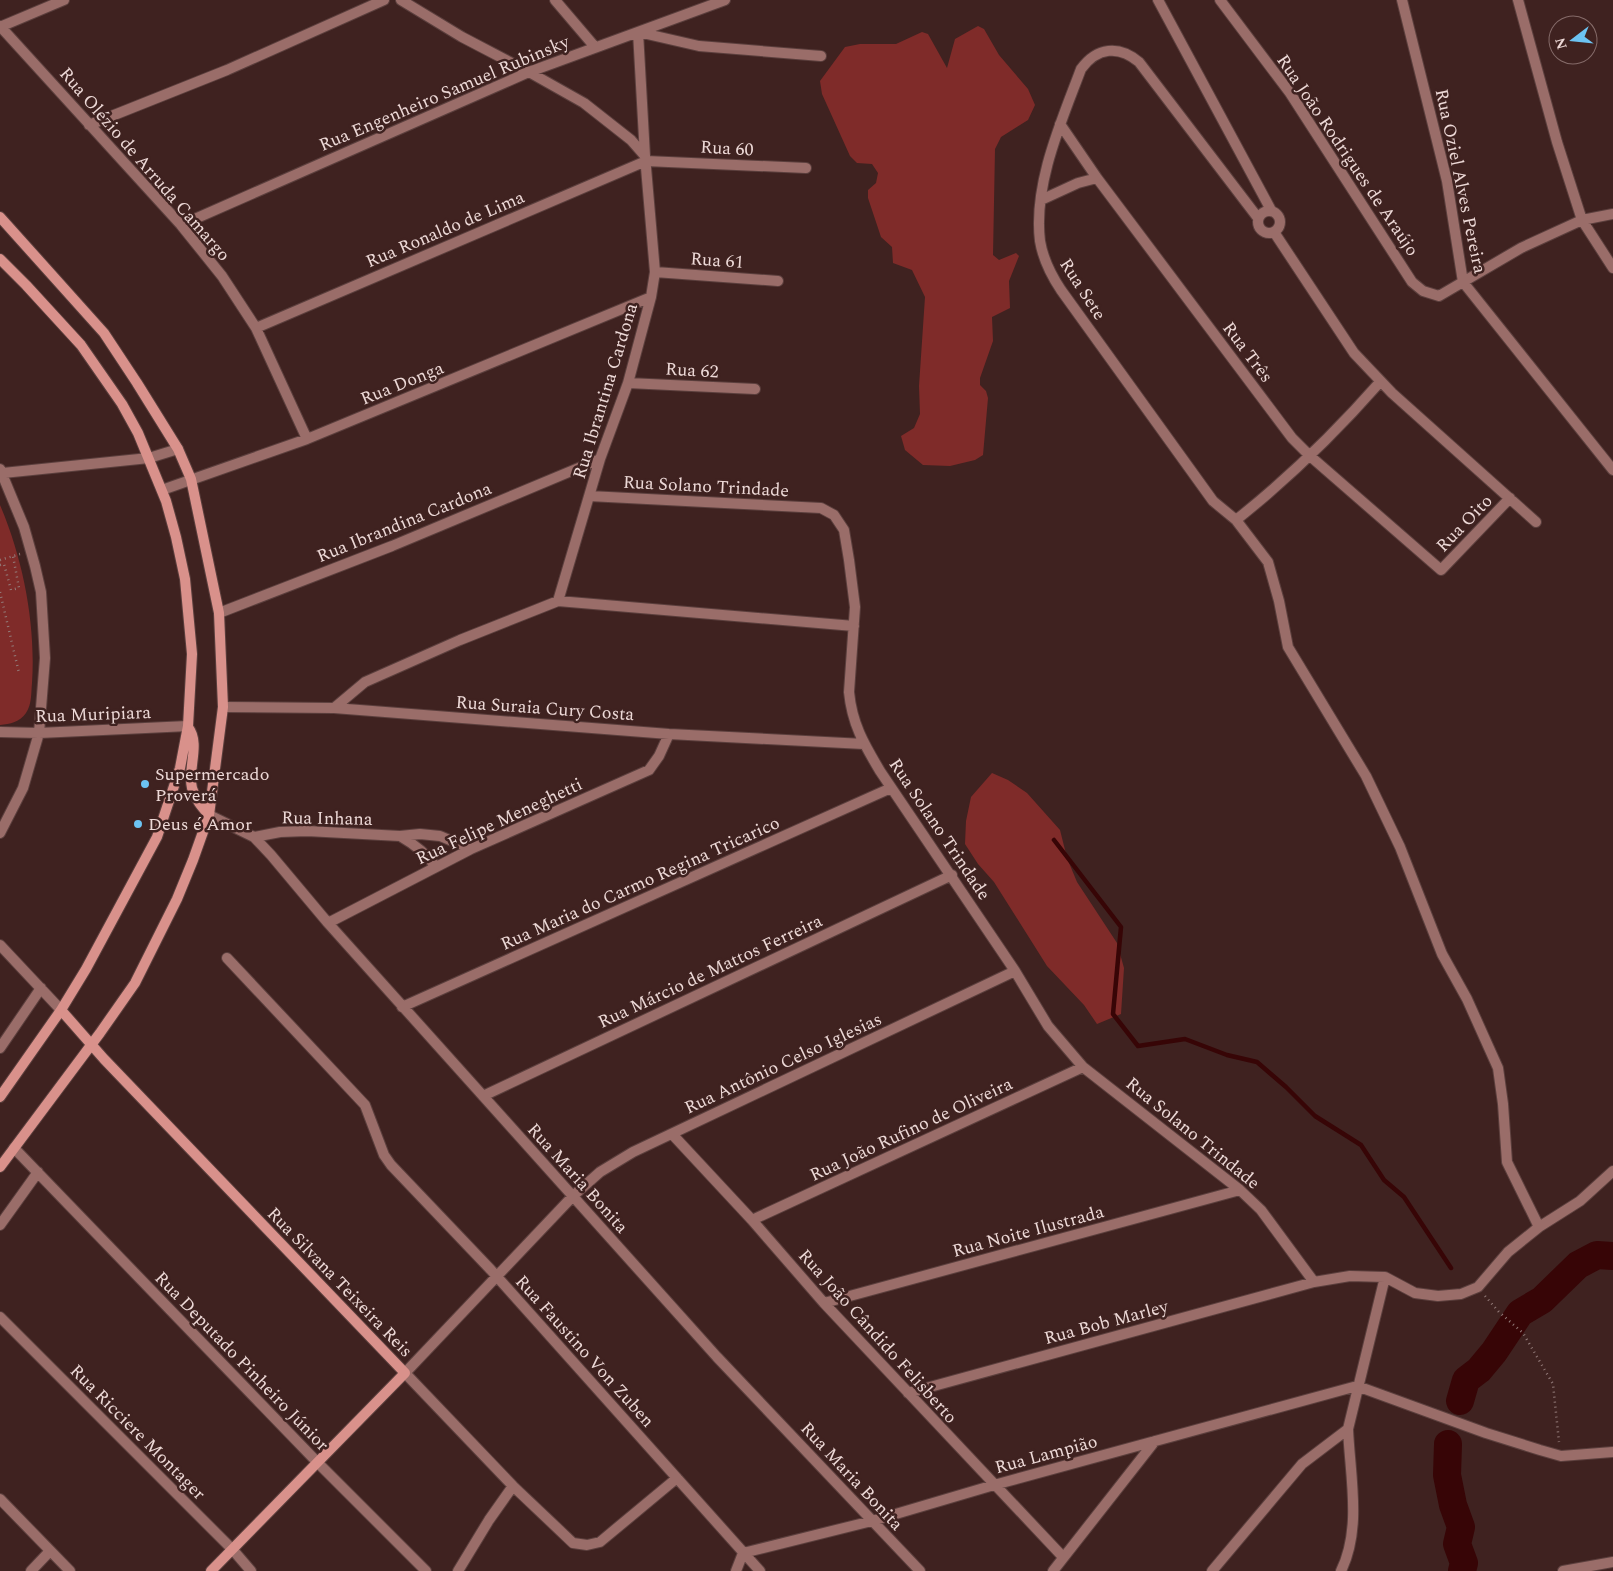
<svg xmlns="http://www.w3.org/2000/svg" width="1613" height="1571" viewBox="0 0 1613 1571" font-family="Spectral,serif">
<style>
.green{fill:#7f2b29}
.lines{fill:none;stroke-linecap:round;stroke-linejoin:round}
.stream{stroke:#370506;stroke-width:4.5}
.river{stroke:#370506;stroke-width:28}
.street-casing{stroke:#5b3f3d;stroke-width:12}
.secondary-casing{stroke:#5b3f3d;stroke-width:12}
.path{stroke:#937b79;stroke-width:2.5;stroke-dasharray:1 4;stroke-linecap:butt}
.street{stroke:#9a6d69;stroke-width:10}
.secondary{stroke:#d9918b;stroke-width:10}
.poi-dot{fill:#6cc3f2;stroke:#3f2220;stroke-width:2}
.labels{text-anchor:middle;stroke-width:5;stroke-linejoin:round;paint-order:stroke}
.street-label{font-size:18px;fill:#edd9d7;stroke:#3f2220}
.poi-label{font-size:18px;fill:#edd9d7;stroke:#3f2220;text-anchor:start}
</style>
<rect width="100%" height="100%" fill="#3f2220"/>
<path class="green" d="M978,26l6,3 15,26 29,34 7,16 -7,15 -27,17 -6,12 -2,106 6,5 17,-7 3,3 -10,25 1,27 -18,9 1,24 -13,37v7l6,6 2,7 -5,57 -8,5 -25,6 -27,-1 -18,-15 -4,-14 13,-8 6,-14 -1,-28 6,-89 -13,-27 -19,-7 -1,-16 -11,-10 -13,-39v-8l8,-7 2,-10 -6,-9 -15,-1 -7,-7 -28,-62 -2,-13 25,-34 15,-3h36l26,-12 6,2 19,34 8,-29z
M0,505c23,54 36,119 32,178 -1,10 0,21 -6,30 -6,9 -16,11 -26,12z
M992,773l16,7 19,13 33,37 7,28 10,24 40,61 7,25 -3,46 -24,10 -13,-19 -37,-39 -53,-84 -16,-18 -13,-20 1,-23 5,-24z"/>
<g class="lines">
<path class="stream" d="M1054,840l67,87 -8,87 25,32 47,-7 42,16 30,7 29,25 29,29 46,29 23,35 20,17 47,71"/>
<path class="river" d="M1460,1401l6,-21 13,-10 15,-18 26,-39 22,-13 36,-35 19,-10 16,1
M1448,1444l-1,31 6,30 8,22 -4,17 7,19 -2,8"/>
<g class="street-casing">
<path id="street" d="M401,0l61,37 67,35 55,31 47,37 14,16 10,116 -4,25 -23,86 -28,76 -42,142
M555,0l40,47
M1158,0l113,210
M1220,0l70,93 122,189 11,9 16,5 82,-48 61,-28 31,-6
M1402,0l45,181 16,101 150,188
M1518,0l39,142 25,78 31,48
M0,26l181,199 41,51 34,52 51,111
M0,27l64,-27
M1060,124l37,54 195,260 18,18 131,114 69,-72
M89,125l138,-55 157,-70
M645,156l-7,-124 61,14 122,10
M1041,200l37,-17 19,-5
M1258 222a11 11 0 1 1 22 0a11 11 0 1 1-22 0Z
M1258,218l-119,-156c-20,-17 -42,-15 -58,7 -19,51 -48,115 -41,172 3,18 11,34 21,49l152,211 23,19 32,42 11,39 9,46 78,129 34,71 42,107 25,45 31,69 5,36 4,58 32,65
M181,225l348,-153 196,-72
M1274,232l80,121 38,40 144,129
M655,272l123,9
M256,328l390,-167 160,7
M628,383l127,6
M0,469l24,58 11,39 6,26 4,66 -6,75 -16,55 -23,45
M3,473l146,-15 29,-9
M162,490l145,-51 344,-142
M589,496l232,12 13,7 10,15 5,30 6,47 -6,85c3,32 15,52 31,79l135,200 33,55 35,41 157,123 21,20 53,72
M1236,520c53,-42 100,-88 144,-138
M219,613l173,-67 208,-87
M223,707l111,1 335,26 195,10
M334,708l31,-26 95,-42 98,-39 296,25
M0,732l39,1 149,-7
M209,815l45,22 17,18 57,68 389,434 203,214
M400,836c14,8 26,17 36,31
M254,837l26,-5 27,-1 93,5 20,-2 20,2 31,13
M328,923l143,-74 178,-79 10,-14 10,-22
M0,945l61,65
M227,958l138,147 19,50 7,10 100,105 269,301
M402,1007l489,-219
M0,1048l41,-60
M483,1096l469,-221
M672,1134l80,86 72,83 239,254
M14,1148l304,315 108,108
M752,1220l331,-153
M0,1225l38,-53
M824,1303l416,-113
M0,1317l233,233 18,21
M908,1393l406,-111 36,-6 35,1 30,16 23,3 23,-2 17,-7 30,-35 31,-25 41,-26 33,-30
M677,1478l-77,64 -13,3 -14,-2 -60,-57 -108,-113 168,-177 27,-24 33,-20 382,-181
M0,1499l70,72
M743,1553l129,-32 122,-36 363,-99 129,47 54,17 21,6 52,-4
M31,1571l19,-20
M458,1571l31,-51 24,-34
M736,1571l7,-18
M1053,1571l102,-130
M1212,1571l90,-107 46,-35 37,-152
M1341,1571c21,-43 9,-95 7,-142
M1563,1571l50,-9"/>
</g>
<g class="secondary-casing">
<path id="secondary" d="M0,217l104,116 33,50 41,66 13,30 28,134 4,94 -14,108 -16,45 -16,39 -42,84 -35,50 -100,134
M0,259l26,26 55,60 41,59 16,29 28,68 10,36 9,42 7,75 -4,72 -8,42 -23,69 -71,132 -25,41 -61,87
M188,727c13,17 -1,42 4,61 3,11 10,19 17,27
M61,1010l43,49 301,314 -194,198"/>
</g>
<path class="path" d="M0,560l20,-6
M0,565l4,-1 7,26 8,-2 -6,-32
M0,592l19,81
M1485,1296l14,16 24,21 30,51 6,58"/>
<use href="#street" class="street"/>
<use href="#secondary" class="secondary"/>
</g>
<g class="poi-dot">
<circle cx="145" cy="784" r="5"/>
<circle cx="138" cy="824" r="5"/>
</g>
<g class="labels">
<g class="street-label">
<text transform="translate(444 93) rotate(-23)" y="6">Rua Engenheiro Samuel Rubinsky</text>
<text transform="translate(727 148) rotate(3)" y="6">Rua 60</text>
<text transform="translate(1348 155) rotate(56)" y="6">Rua João Rodrigues de Araújo</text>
<text transform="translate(145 164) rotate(49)" y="6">Rua Olézio de Arruda Camargo</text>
<text transform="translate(1461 181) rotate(78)" y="6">Rua Oziel Alves Pereira</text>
<text transform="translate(445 229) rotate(-23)" y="6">Rua Ronaldo de Lima</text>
<text transform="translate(717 260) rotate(4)" y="6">Rua 61</text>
<text transform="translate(1083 289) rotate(57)" y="6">Rua Sete</text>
<text transform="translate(1248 352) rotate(53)" y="6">Rua Três</text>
<text transform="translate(692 370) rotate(3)" y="6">Rua 62</text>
<text transform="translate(402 383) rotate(-22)" y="6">Rua Donga</text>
<text transform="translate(605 391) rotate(-73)" y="6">Rua Ibrantina Cardona</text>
<text transform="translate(706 486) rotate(3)" y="6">Rua Solano Trindade</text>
<text transform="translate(404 522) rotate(-22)" y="6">Rua Ibrandina Cardona</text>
<text transform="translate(1464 523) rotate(-46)" y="6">Rua Oito</text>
<text transform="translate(545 708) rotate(4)" y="6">Rua Suraia Cury Costa</text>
<text transform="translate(93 714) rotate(-2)" y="6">Rua Muripiara</text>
<text transform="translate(327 818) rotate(1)" y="6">Rua Inhana</text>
<text transform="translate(499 821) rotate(-25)" y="6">Rua Felipe Meneghetti</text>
<text transform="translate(940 829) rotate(56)" y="6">Rua Solano Trindade</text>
<text transform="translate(640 883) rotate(-24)" y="6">Rua Maria do Carmo Regina Tricarico</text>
<text transform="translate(710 971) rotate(-25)" y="6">Rua Márcio de Mattos Ferreira</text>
<text transform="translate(783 1063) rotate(-25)" y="6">Rua Antônio Celso Iglesias</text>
<text transform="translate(911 1129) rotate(-25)" y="6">Rua João Rufino de Oliveira</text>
<text transform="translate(1193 1133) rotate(39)" y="6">Rua Solano Trindade</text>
<text transform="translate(578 1178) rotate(48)" y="6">Rua Maria Bonita</text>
<text transform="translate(1028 1231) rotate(-15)" y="6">Rua Noite Ilustrada</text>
<text transform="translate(340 1282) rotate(46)" y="6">Rua Silvana Teixeira Reis</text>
<text transform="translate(1106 1322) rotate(-15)" y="6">Rua Bob Marley</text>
<text transform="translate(878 1336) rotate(48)" y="6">Rua João Cândido Felisberto</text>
<text transform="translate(585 1351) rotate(48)" y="6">Rua Faustino Von Zuben</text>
<text transform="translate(242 1361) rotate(46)" y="6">Rua Deputado Pinheiro Júnior</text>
<text transform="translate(138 1432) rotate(45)" y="6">Rua Ricciere Montager</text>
<text transform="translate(1046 1454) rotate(-15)" y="6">Rua Lampião</text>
<text transform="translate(852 1476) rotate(47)" y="6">Rua Maria Bonita</text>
</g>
<g class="poi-label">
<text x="155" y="780">Supermercado<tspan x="155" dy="21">Proverá</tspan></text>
<text x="148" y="830">Deus é Amor</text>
</g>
</g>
<g transform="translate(1573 40) rotate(254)"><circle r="24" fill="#3f2220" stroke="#856b69"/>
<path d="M0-4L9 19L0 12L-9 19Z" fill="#6cc3f2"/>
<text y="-8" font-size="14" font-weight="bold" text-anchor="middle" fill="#edd9d7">N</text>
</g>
</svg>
